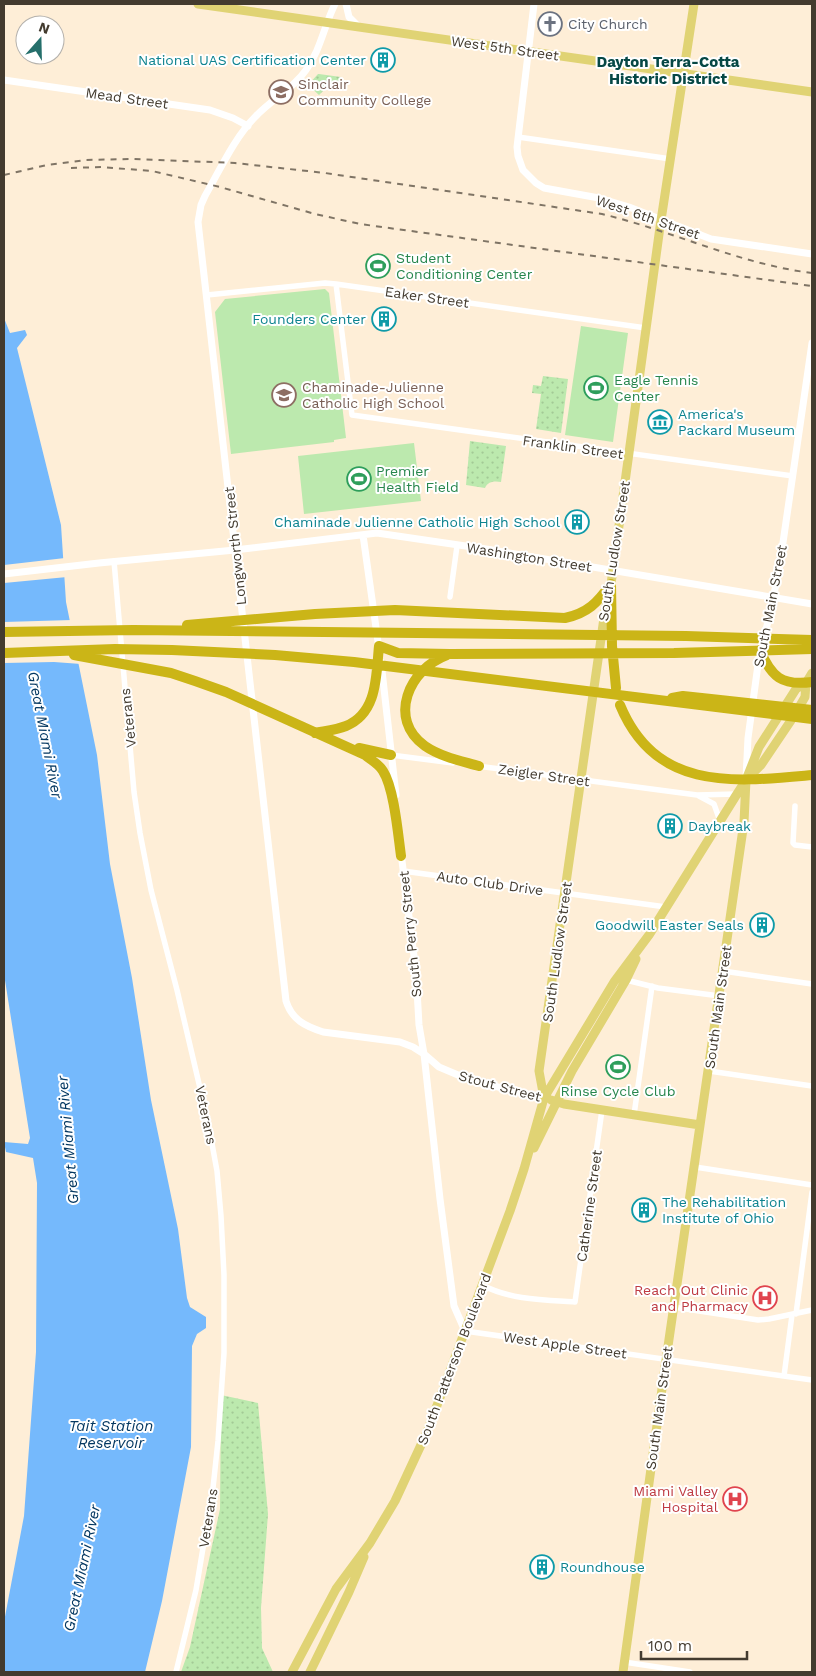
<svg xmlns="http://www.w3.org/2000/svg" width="816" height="1676" viewBox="0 0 816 1676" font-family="'Work Sans',sans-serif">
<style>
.grass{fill:url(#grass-dots)}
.garden{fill:#bce9ae}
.water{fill:#75b9fc}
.pier{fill:#feeed7}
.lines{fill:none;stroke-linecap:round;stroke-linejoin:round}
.minor{stroke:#fff;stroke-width:5.5}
.tertiary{stroke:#fff;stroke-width:7}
.primary{stroke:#e0d374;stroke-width:9}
.motorway{stroke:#cbb517;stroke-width:10}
.rail{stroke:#7f7465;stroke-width:2;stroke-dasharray:6 6;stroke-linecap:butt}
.labels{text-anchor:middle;stroke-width:4;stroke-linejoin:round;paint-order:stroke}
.worship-label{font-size:14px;fill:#5b616d;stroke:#fff;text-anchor:start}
.street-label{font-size:14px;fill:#433b2f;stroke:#fff}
.culture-label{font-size:14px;fill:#0d838f;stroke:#fff;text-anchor:end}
.education-label{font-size:14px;fill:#785e54;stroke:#fff;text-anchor:start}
.leisure-label{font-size:14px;fill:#27864d;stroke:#fff;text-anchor:start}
.health-label{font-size:14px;fill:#be3a42;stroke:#fff;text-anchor:end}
.neighbourhood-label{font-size:15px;font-weight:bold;fill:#064845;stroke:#fff}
.water-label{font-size:15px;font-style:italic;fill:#033761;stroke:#fff}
</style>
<defs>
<pattern id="grass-dots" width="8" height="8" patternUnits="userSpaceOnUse" patternTransform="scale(1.25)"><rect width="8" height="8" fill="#bce9ae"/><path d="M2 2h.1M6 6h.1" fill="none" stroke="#a3c996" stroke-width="1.8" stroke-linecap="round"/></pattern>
</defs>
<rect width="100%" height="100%" fill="#feeed7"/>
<path class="grass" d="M318,74h1l22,3 -3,6h-7l-12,12 -11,-10z
M543,376l25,3 -7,54 -25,-4 5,-35 -9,-1 1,-8 8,1z
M470,441l36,5 -5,36c-6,-1 -13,-1 -16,6l-19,-3z
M221,1395l37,8 10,111 -7,94 1,40 11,24h-92l9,-25 30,-138z"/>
<path class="garden" d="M325,289l4,4 17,145 -12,2v2l-103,12 -16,-142 10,-13z
M581,326l47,7 -15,109 -48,-7z
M414,443l7,58 -117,13 -6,-58z"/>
<path class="water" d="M4,318l6,15 15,-3 2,5 -10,13 44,177 5,77 31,153 13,109 22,114 19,122 27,129 9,69 3,9 16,10v11l-9,6 -5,12 -1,101 -29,154 -17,71h-141v-50l20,-106 12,-164 1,-169 -4,-25 -27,-6 -2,-10 24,2 2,-6 -26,-164z"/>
<path class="pier" d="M65,558l2,19 -63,6v-18z
M72,620l9,44 -27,-2 -50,1v-41z"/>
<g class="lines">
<path class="minor" d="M518,137l153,22
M336,284l16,131 441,61
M207,295l118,-12 11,1 310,44
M114,561l20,231 6,41 11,57 26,100 31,132 9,49 4,45 3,59v78l-6,88 -5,47 -17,102 -20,82
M450,597l7,-51
M391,755l62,8
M477,766l220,29 40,-1
M699,796l15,8 6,17
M795,806l-2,37 2,2 17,2
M403,871l263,36
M723,971l89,13
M626,980l32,8 62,8
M709,1071l103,15
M634,1115l18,-129
M695,1167l117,18
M482,1285c29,15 61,15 93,17l27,-192
M673,1307l85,13 11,-1 43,-9
M796,1314l16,-122
M465,1331l347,49
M784,1376l8,-61
M624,1662l66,10"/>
<path class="tertiary" d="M335,4c-11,22 -14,45 -29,66 -13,19 -34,29 -50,46 -22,22 -36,54 -51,80l-4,9 -3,17 88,779c6,19 19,25 37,31l77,10 13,5 11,7 15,13 19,8 19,7 67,16
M346,4l3,13 9,9
M534,4l-17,143 1,9 5,14 13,13 8,5 55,10 30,9 82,32 101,15
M4,80l206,30 23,8 15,8
M363,535l16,114
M4,574l95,-11 136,-13 142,-17 109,16 326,55
M381,662l15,133
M746,778l2,-40 12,-88 8,-28 11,-52 33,-227
M401,853l15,119 3,53 5,29 16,145 14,107 11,25"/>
<path class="primary" d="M198,4l614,88
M544,1098l-5,-27 66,-460 6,-27 49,-357 34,-223
M551,1100l13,4 136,21
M534,1148l38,-77 54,-91 10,-21
M292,1672l44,-83 34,-46 25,-42 32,-69 83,-221 14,-42 20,-71 70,-116 35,-47 88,-141 9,-14 15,-15 33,-49 11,-19 1,-14 6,-10
M310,1672l39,-80 15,-35
M623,1672l42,-305 79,-545 2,-42 13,-33 37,-58 10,-6"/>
<path class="motorway" d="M611,584l1,62 4,42
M187,625l128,-11 80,-4 170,8c23,-5 32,-15 46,-34
M4,632l129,-2 553,6 126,4
M760,650c11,27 22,36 52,32
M4,653l111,-4 57,1 103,5 79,7 458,57
M74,655l97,18 24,8 31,11 139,63c6,5 14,9 18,16 11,17 15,63 18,85
M447,655c-38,14 -60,64 -22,91 16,11 37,15 54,20
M672,698l11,-2 28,3 101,11
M620,705c36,87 114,77 192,70
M315,733c10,-2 21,-3 31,-7 32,-13 30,-51 33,-80l19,7 52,1 224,-1 138,-4
M359,748l32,7"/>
<path class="rail" d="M71,168l30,-1 51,4 68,16 95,27 45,10 452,62
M4,175l43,-10 39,-5 48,-1 101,4 90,10 277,41c71,17 137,50 210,59"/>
</g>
<defs>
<g id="church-ring" transform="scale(1.25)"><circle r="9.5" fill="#fff" stroke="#6b7280" stroke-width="1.5"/><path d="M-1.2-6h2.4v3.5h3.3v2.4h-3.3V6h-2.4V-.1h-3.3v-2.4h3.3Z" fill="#6b7280"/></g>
<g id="building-ring" transform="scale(1.25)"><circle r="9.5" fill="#fff" stroke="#0f9aa8" stroke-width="1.5"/><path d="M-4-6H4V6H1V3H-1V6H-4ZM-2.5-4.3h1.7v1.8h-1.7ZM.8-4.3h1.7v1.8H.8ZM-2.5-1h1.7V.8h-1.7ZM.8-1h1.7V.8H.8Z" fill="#0f9aa8"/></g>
<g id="university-ring" transform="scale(1.25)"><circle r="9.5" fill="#fff" stroke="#8d6e63" stroke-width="1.5"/><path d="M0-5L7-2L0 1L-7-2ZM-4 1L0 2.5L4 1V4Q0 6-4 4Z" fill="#8d6e63"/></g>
<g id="stadium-ring" transform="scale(1.25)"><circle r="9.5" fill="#fff" stroke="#2e9e5b" stroke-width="1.5"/><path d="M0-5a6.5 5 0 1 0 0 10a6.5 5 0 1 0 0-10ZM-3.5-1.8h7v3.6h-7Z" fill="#2e9e5b"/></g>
<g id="school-ring" transform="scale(1.25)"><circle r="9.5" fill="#fff" stroke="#8d6e63" stroke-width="1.5"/><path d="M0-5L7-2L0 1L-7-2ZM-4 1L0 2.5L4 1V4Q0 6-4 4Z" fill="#8d6e63"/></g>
<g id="museum-ring" transform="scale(1.25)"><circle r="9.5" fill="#fff" stroke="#0f9aa8" stroke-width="1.5"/><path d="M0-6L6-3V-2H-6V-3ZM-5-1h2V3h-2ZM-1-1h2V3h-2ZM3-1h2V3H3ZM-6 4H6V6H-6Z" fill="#0f9aa8"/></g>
<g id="hospital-ring" transform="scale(1.25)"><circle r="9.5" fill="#fff" stroke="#e0444e" stroke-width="1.5"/><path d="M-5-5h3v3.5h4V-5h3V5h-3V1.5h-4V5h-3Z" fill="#e0444e"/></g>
</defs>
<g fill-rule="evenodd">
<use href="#church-ring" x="550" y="24"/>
<use href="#building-ring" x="383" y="60"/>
<use href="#university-ring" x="281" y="92"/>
<use href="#stadium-ring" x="378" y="266"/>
<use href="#building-ring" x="384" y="319"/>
<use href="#stadium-ring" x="596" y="388"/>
<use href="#school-ring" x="284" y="395"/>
<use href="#museum-ring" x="660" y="422"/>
<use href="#stadium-ring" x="359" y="479"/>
<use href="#building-ring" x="577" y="522"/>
<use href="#building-ring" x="670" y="826"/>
<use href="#building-ring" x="762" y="925"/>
<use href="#stadium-ring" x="618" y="1067"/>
<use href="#building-ring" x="644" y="1210"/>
<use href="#hospital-ring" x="765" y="1298"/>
<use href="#hospital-ring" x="735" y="1499"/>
<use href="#building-ring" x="542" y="1567"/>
</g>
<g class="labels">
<g class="worship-label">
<text x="568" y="29">City Church</text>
</g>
<g class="street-label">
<text transform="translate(505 48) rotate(8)" y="5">West 5th Street</text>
<text transform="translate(127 98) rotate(8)" y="5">Mead Street</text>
<text transform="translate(648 217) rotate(19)" y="5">West 6th Street</text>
<text transform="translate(427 297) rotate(8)" y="5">Eaker Street</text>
<text transform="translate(573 447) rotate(8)" y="5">Franklin Street</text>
<text transform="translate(235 546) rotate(-96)" y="5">Longworth Street</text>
<text transform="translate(614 551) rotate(-81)" y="5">South Ludlow Street</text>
<text transform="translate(529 557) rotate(9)" y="5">Washington Street</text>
<text transform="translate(770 606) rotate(-79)" y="5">South Main Street</text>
<text transform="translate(128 718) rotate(-96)" y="5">Veterans</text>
<text transform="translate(544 775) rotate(8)" y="5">Zeigler Street</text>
<text transform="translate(490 883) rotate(8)" y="5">Auto Club Drive</text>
<text transform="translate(410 934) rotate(-96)" y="5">South Perry Street</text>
<text transform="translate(557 952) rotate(-82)" y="5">South Ludlow Street</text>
<text transform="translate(718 1007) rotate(-82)" y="5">South Main Street</text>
<text transform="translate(500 1086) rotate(15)" y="5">Stout Street</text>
<text transform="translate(206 1115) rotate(78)" y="5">Veterans</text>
<text transform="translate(589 1206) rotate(-82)" y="5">Catherine Street</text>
<text transform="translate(565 1345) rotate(8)" y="5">West Apple Street</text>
<text transform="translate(454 1359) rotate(-69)" y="5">South Patterson Boulevard</text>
<text transform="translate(659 1408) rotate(-82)" y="5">South Main Street</text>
<text transform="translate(208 1518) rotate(-81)" y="5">Veterans</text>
</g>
<g class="culture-label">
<text x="366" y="65">National UAS Certification Center</text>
<text x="366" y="324">Founders Center</text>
<text x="678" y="419" text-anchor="start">America's<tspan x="678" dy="16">Packard Museum</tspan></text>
<text x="560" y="527">Chaminade Julienne Catholic High School</text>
<text x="688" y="831" text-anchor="start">Daybreak</text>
<text x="744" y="930">Goodwill Easter Seals</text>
<text x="662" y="1207" text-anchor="start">The Rehabilitation<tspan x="662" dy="16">Institute of Ohio</tspan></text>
<text x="560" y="1572" text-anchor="start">Roundhouse</text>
</g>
<g class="education-label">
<text x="298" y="89">Sinclair<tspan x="298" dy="16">Community College</tspan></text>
<text x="302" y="392">Chaminade-Julienne<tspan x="302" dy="16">Catholic High School</tspan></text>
</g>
<g class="leisure-label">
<text x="396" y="263">Student<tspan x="396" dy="16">Conditioning Center</tspan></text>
<text x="614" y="385">Eagle Tennis<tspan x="614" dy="16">Center</tspan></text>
<text x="376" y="476">Premier<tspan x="376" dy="16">Health Field</tspan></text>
<text x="618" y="1096" text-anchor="middle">Rinse Cycle Club</text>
</g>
<g class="health-label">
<text x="748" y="1295">Reach Out Clinic<tspan x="748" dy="16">and Pharmacy</tspan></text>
<text x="718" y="1496">Miami Valley<tspan x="718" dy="16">Hospital</tspan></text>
</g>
<g class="neighbourhood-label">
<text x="668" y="67">Dayton Terra-Cotta<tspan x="668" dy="17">Historic District</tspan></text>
</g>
<g class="water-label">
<text transform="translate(45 735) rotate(79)" y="5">Great Miami River</text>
<text transform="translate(68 1140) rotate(-95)" y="5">Great Miami River</text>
<text x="111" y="1431">Tait Station<tspan x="111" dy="17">Reservoir</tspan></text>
<text transform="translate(82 1568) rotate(-78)" y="5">Great Miami River</text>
</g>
</g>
<rect width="816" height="1676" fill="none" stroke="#433b2f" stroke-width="10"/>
<g transform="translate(40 40) rotate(20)"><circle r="24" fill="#ffffff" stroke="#b4b1ac"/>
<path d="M0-4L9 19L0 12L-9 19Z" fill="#256f6b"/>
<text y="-8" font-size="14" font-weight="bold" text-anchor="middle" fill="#433b2f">N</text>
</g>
<path d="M641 1651v8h106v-8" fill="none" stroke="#433b2f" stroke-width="2.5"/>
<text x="648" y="1651" font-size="15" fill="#433b2f" stroke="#ffffff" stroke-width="4" paint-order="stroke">100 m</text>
</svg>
